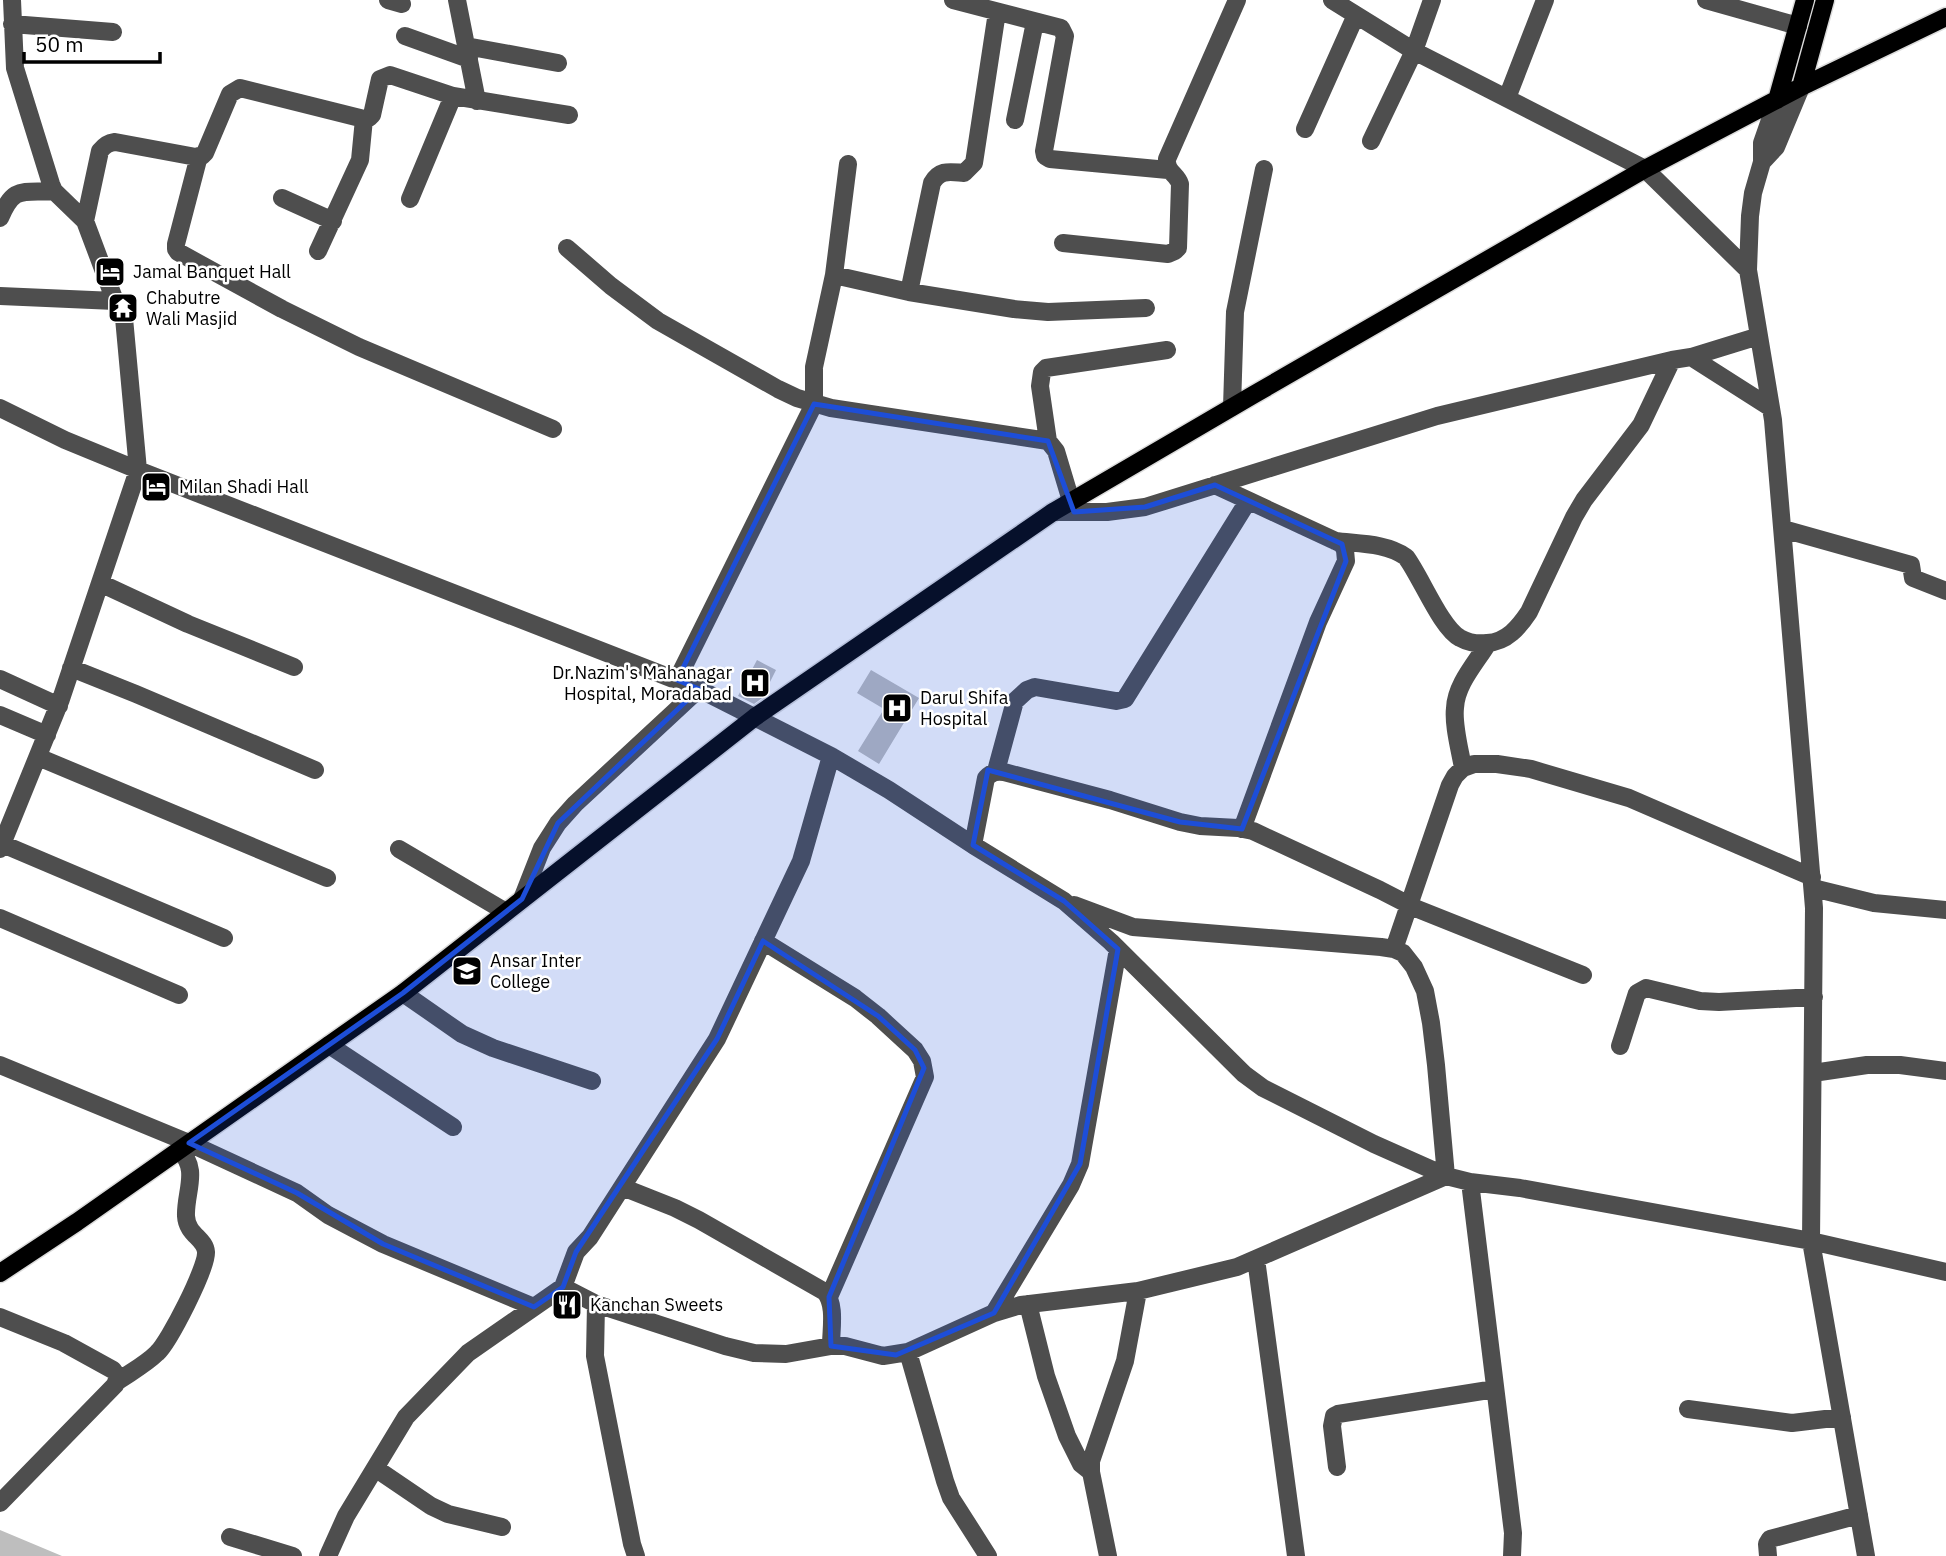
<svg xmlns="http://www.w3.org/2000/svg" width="1946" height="1556" viewBox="0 0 1946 1556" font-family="'IBM Plex Sans',sans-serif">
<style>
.building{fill:#bebebe}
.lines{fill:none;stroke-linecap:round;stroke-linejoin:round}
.major-casing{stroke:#dbdbdb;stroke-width:21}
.minor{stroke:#4e4e4e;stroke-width:18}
.major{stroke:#000;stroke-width:18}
.marked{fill:#1d4ed8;fill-opacity:0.2;stroke:#1d4ed8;stroke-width:5;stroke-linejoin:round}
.labels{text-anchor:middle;stroke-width:5;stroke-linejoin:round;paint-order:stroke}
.poi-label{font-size:18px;fill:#000;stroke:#fff;text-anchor:start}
</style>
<rect width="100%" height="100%" fill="#fff"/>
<path class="building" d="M757,660l19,10 -14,28 -8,6 -16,-8z
M871,670l48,28 -40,66 -21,-13 26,-42 -27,-16z
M0,1530l62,26h-62z"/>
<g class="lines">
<g class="major-casing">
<path id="major" d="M1801,87l24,-87
M1777,100l28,-100
M0,1273l77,-51 326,-229 352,-276 298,-205 200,-117 392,-226 156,-82 145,-70"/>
</g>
<path class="minor" d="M388,0l14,4
M457,0l20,101
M953,0l108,28 4,8 -21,115 1,5 5,3 118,11
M1332,0l82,51 231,118 103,101
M1706,0l92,26
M12,24l101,8
M405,36l64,23
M466,46l92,17
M1507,98l38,-98
M1777,100l-15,43v19l-9,31 -3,23 -2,54 25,150 41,488 -3,333 55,315
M1015,120l20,-98
M1305,129l51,-114
M1371,141l43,-90 18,-51
M199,156l-23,88v5l2,3 104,57 77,38 194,82
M1762,162l14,-15 25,-60
M282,198l51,23
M410,199l43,-103
M0,218c14,-33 22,-25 54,-27
M85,221l15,-70c5,-6 8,-8 15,-9l81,15 6,-1 3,-3 25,-59 10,-6 124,31 5,-1 3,-3 8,-36 10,-4 63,21 116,19
M1063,243l105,11 7,-3 3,-3 2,-64c-3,-10 -14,-12 -13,-25l70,-159
M567,248l44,38 47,35 120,68 19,9 34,10 217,33 8,10 15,50
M318,251l42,-91 4,-41
M834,275l75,17 105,17 34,3 98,-4
M909,292l23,-109c8,-14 18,-11 32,-10l10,-10 23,-151
M0,296l115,5
M1691,357l80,51
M1232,407l3,-95 29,-143
M0,408l65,32 73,30 561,219 132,67 58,34 84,55 91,56 47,41 133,132 19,14 111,56 72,32 24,6 50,6 291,53 135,31
M1048,441l-8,-55 2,-14 4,-4 121,-18
M1215,485l127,59 3,6 1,11 -28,61 -76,207
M1053,512h54l38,-5 292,-91 235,-56 19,-3 68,-21
M1783,529l128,36 2,13 33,13
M1335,541c24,3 51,2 71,16 15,20 35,71 54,81 9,5 18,6 27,5 20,-1 32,-16 42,-31l45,-95 10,-17 57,-75 31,-65
M100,583l88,41 106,43
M71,668l65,26 179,76
M0,679l59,27
M677,680l137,-276v-37l20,-92 14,-111
M0,715l47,20
M38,757l289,121
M1463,768c-3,-18 -10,-43 -8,-60 1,-24 21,-45 33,-65
M996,771l19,-70 12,-11 8,-3 81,14 9,-2 123,-198
M0,843l224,95
M973,845l13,-67c6,-6 10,-7 18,-6l106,28 70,22 20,4 38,2 15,3 127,59 35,18 168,67
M0,849l61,-150 77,-229 -14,-152 -9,-17 -30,-80 -31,-30 -3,-7 -36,-116 -3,-68
M399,849l107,63
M1813,888l61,15 72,7
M522,899l20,-51 16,-25 17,-19 124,-115
M0,918l179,77
M763,941l92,57 23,18 37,34 7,11 3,16 -96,220
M1394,949l56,-164 5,-9 8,-8 11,-4h23l34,5 98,29 183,79
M403,993l59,41 31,14 99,33
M329,1045l124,82
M1620,1046l17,-53 9,-5 54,13 19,1 95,-5
M0,1065l189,78 108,50 31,22 55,29 151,63
M1813,1073l54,-8h33l46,6
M1470,1182l43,351 -1,23
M622,1187l53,21 24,12 126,72c11,13 6,37 6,54
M1256,1259l40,297
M563,1287l33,17 129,42 29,7 32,1 45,-8h14l38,10 25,-4 86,-39 27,-8 117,-14 99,-24 209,-91 -10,-111 -5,-42 -6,-32 -11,-24 -11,-14 -9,-4 -13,-2 -248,-20 -59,-22
M596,1304l-1,52 37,188 4,12
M1028,1304l18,72 21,60 14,28 10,8
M994,1313l77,-128 9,-21 38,-215
M0,1317l64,26 49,27 5,7 -3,8 -115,118
M908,1352l37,129 6,17 37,58
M118,1381c13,-9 28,-17 39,-28 12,-11 50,-85 49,-101 -1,-14 -19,-17 -20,-36 -1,-24 14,-47 -7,-66
M1688,1409l104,14 50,-6
M1337,1467l-5,-41 2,-10 4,-2 157,-25
M375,1468l56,38 17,8 54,13
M230,1537l63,19
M328,1556l18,-40 60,-99 62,-64 95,-66 13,-35 14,-15 127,-198 84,-178 30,-105
M1108,1556l-17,-84v-11l34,-100 13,-70
M1768,1556l-1,-12 3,-5 89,-24"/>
<use href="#major" class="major"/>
</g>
<path class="marked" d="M814,404l234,37 26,71 71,-5 70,-22 127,59 4,17 -104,268 -62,-7 -192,-52 -15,75 91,56 54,48 -38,215 -86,149 -98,42 -65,-9 -2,-49 95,-229 -9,-18 -37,-34 -115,-75 -46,98 -141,213 -13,35 -29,20 -151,-63 -86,-51 -108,-50 214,-150 119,-94 36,-76 141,-134 -22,-9z"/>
<defs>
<g id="hotel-square" transform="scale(1.575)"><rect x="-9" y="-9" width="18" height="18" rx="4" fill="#000" stroke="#fff"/><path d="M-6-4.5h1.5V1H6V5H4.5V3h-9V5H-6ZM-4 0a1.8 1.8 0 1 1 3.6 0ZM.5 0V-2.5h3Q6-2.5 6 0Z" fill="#fff"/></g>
<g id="temple-square" transform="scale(1.575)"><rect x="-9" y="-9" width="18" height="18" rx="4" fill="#000" stroke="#fff"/><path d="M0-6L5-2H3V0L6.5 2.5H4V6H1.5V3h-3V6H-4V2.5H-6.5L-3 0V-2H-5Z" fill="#fff"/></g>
<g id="hospital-square" transform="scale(1.575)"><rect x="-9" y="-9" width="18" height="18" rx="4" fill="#000" stroke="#fff"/><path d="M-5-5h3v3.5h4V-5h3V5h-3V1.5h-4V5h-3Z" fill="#fff"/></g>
<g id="school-square" transform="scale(1.575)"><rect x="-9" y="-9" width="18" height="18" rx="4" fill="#000" stroke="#fff"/><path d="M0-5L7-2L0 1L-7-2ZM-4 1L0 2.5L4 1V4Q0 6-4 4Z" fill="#fff"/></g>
<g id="restaurant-square" transform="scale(1.575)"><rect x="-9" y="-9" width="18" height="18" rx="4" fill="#000" stroke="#fff"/><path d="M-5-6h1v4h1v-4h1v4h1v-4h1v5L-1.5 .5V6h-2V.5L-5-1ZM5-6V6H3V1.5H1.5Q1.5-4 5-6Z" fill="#fff"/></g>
</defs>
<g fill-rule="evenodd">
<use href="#hotel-square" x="110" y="272"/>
<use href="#temple-square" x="123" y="308"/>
<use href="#hotel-square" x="156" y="487"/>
<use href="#hospital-square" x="755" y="683"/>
<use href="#hospital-square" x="897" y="708"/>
<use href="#school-square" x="467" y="971"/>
<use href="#restaurant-square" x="567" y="1305"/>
</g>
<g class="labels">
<g class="poi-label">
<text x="133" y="278">Jamal Banquet Hall</text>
<text x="146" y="304">Chabutre<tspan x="146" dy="21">Wali Masjid</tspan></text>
<text x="179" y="493">Milan Shadi Hall</text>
<text x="732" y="679" text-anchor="end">Dr.Nazim's Mahanagar<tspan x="732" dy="21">Hospital, Moradabad</tspan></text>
<text x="920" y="704">Darul Shifa<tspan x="920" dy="21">Hospital</tspan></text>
<text x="490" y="967">Ansar Inter<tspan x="490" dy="21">College</tspan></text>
<text x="590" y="1311">Kanchan Sweets</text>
</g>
</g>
<path d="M24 52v10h136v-10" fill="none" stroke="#000000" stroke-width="3.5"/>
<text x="35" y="52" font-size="21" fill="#000000" stroke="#ffffff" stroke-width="5" paint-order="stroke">50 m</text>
</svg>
